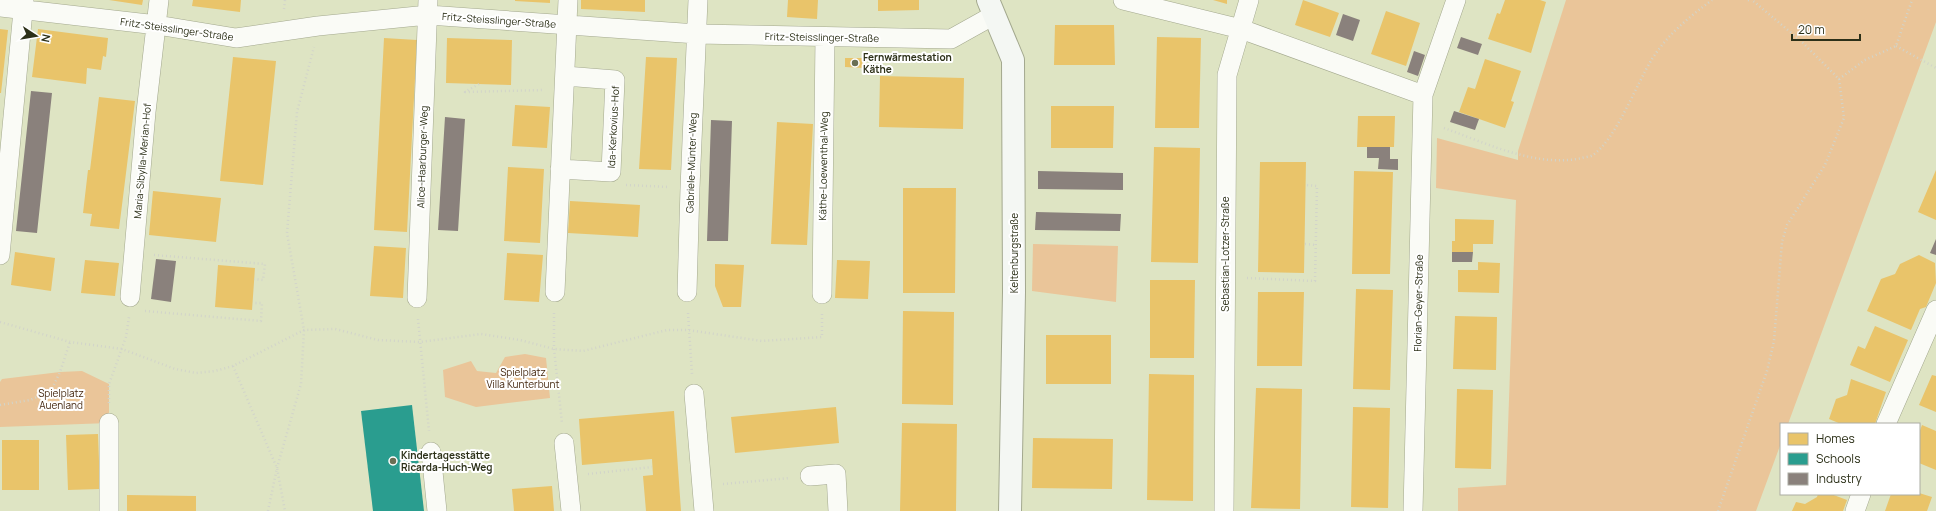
<svg xmlns="http://www.w3.org/2000/svg" width="1936" height="511" viewBox="0 0 1936 511" font-family="Manrope,sans-serif">
<style>
.green{fill:#eac599}
.homes{fill:#e9c46a}
.schools{fill:#2a9d8f}
.industry{fill:#8a817c}
.lines{fill:none;stroke-linecap:round;stroke-linejoin:round}
.street-casing{stroke:#a3a88e;stroke-width:20}
.secondary-casing{stroke:#a3a88e;stroke-width:24}
.path{stroke:#d2d4ca;stroke-width:2.5;stroke-dasharray:1 3;stroke-linecap:butt}
.street{stroke:#fafbf6;stroke-width:19}
.secondary{stroke:#f4f7f3;stroke-width:22}
.poi-dot{fill:#6a6f54;stroke:#fff;stroke-width:1.5}
.labels{text-anchor:middle;stroke-width:4;stroke-linejoin:round;paint-order:stroke}
.street-label{font-size:10px;fill:#2c3018;stroke:#fff}
.poi-label{font-size:10px;font-weight:bold;fill:#2c3018;stroke:#fff;text-anchor:start}
.park-label{font-size:10px;fill:#452810;stroke:#fff}
</style>
<rect width="100%" height="100%" fill="#dee4c3"/>
<path class="green" d="M1566,0h370v22l-148,402h-7v19l-25,68h-298v-23l48,-3 10,-285 -80,-12 1,-50 81,22v-9z
M1033,244l85,2 -2,56 -84,-11z
M525,354l21,4 4,40 -74,9 -31,-10 -2,-27 28,-9 6,10 19,2 9,-16z
M82,371l27,13v39l-109,4v-45l2,-3 58,-7z"/>
<path class="homes" d="M109,0h34l-1,5z
M193,0h48l-1,12 -48,-6z
M515,0h35v3l-35,-2z
M581,0h64v12l-64,-3z
M788,0h30l-1,19 -30,-2z
M878,0h41v10l-41,1z
M1213,0h14v4z
M1303,0l36,13 -9,24 -35,-12z
M1505,0h35l6,2 -15,51 -43,-14 9,-26 3,1z
M1386,11l34,12 -14,43 -35,-12z
M1055,25h59l1,40h-61z
M0,29l8,1 -7,63h-1z
M38,29l70,9 -2,19 -3,-1 -2,14 -14,-2 -1,16 -54,-7z
M1157,37l44,1 -2,90h-44z
M384,38l33,2 -10,192 -33,-2z
M447,38l65,2 -1,45 -65,-2z
M233,57l43,4 -13,124 -43,-4z
M646,57l31,1 -6,112 -32,-1z
M845,58h20l-1,10 -19,-1z
M1485,59l36,12 -10,30 3,1 -9,26 -46,-16 9,-25 7,2z
M880,76l84,2 -1,51 -84,-2z
M99,97l36,4 -16,128 -29,-3 2,-12 -9,-1 5,-43h2z
M515,105l35,2 -3,41 -35,-2z
M1051,106h63l-1,42h-62z
M1358,116h37l-1,31h-37z
M777,122l36,2 -6,121 -36,-1z
M1154,147l46,1 -2,115 -47,-1z
M1260,162h46l-2,111 -46,-1z
M508,167l36,2 -4,74 -36,-2z
M1936,170v50l-18,-8z
M1354,171l39,1 -3,102h-38z
M903,188h53l-1,105h-52z
M153,191l68,7 -5,44 -67,-7z
M570,201l70,4 -2,32 -70,-4z
M1455,219l39,1 -1,24h-20v8h-21v-11h3z
M374,246l32,2 -3,50 -33,-2z
M15,252l40,6 -4,33 -40,-6z
M507,253l36,2 -4,47 -35,-2z
M1919,255l16,8 1,20 -10,24 -6,2 -9,21 -44,-19 14,-32 14,-5 5,-10z
M85,260l34,3 -4,33 -34,-3z
M837,260l33,1 -2,38 -33,-1z
M1478,262l22,1 -1,30 -41,-1v-22h20z
M715,264l29,1 -3,42h-18l-8,-21z
M218,265l37,3 -3,42 -37,-3z
M1150,280h45l-1,78h-44z
M1356,289l37,1 -3,100 -37,-1z
M1258,292h46l-2,74h-45z
M903,311l51,1 -1,93 -51,-1z
M1455,316l42,1 -1,53 -43,-1z
M1875,326l33,14 -18,42 -40,-17 8,-19 7,3z
M1046,335h65v49h-65z
M1149,374l45,1 -1,126 -46,-1z
M1932,375l4,1v36l-17,-7z
M1851,379l35,13 -11,32h-34l-12,-5 7,-20 11,-4z
M1256,388l46,1 -2,120 -49,-1z
M1457,389l36,1 -2,79 -36,-1z
M836,407l3,36 -104,10 -4,-36z
M1353,407l37,1 -2,100 -37,-1z
M674,411l7,100h-35l-3,-35 10,-1 -1,-16 -70,6 -3,-46z
M902,423l55,1 -1,87h-56z
M1922,425l14,6v39l-17,-7v-30z
M98,434l2,55 -32,1 -2,-55z
M1033,438l80,1 -1,50 -80,-1z
M2,440h37v50h-37z
M552,486l2,25h-40l-2,-22z
M1919,493l13,4 -5,14h-42l6,-17z
M1818,494h13l16,6 -4,11h-51l4,-9 9,2 12,-7z
M127,495l69,1v15h-69z"/>
<path class="schools" d="M412,405l12,106h-51l-12,-100z"/>
<path class="industry" d="M1343,14l17,6 -7,21 -17,-6z
M1461,37l21,7 -4,11 -21,-7z
M1414,51l11,4 -7,21 -11,-4z
M31,91l21,2 -15,140 -21,-2z
M1454,111l25,8 -4,11 -25,-8z
M445,117l20,2 -7,112 -20,-1z
M711,120l21,1 -4,120h-21z
M1367,147h23v12h8v11l-20,-1 1,-11h-12z
M1038,171l85,2v17l-85,-1z
M1036,212l85,2 -1,17 -85,-1z
M1936,239v16l-6,-2z
M1452,252h21l-1,10h-20z
M156,259l20,2 -5,41 -20,-3z"/>
<g class="lines">
<g class="street-casing">
<path id="street" d="M1123,0l118,29 182,66 -10,416
M0,7l157,18 79,13 82,-12 110,-11 269,19 254,5 43,-24
M1423,95l33,-95
M560,169l51,3 4,-92 -50,-4
M0,255l24,-255
M555,292l13,-292
M687,292l3,-104 8,-188
M822,294l3,-257
M130,297l16,-185 13,-112
M417,298l11,-298
M694,394l10,117
M109,423v88
M1886,424l50,-114
M564,443l7,68
M431,452l6,59
M810,476l26,-2 2,37
M1224,511l3,-436 22,-75
M1855,511l6,-17"/>
</g>
<g class="secondary-casing">
<path id="secondary" d="M988,0l25,60 1,232 -4,219"/>
</g>
<path class="path" d="M1748,0l4,1
M284,9l1,-9
M1896,46l40,22
M1839,79l26,-19 31,-14 16,-46
M479,84l-14,8 79,-2
M1444,128c42,15 92,40 138,30 3,-1 8,-1 11,-3 23,-16 43,-70 59,-96 16,-25 36,-41 60,-59
M626,185l43,2
M1305,244l12,1
M154,255l111,9 -2,16 -9,-1
M1247,278l68,3 2,-95 -11,-1
M145,311l116,10 1,-18h-9
M554,313v36l8,74
M688,313l4,61
M418,319l11,112
M0,322l70,20 52,7 53,20 21,4 19,-2 18,-5 71,-36 31,-1 43,11 42,2 61,-8 39,6 34,9 29,2 84,-21h21l74,11 60,-4v-23
M233,366l44,102 8,43
M109,403v-19l17,-47 3,-20
M0,405l30,-5 21,-9 9,-19 10,-30
M588,474l64,-7
M723,484l67,-6
M268,511l9,-43 24,-84 3,-54 -17,-97 10,-121 17,-65
M1718,511l49,-140 7,-30 8,-99 5,-17 38,-60 19,-47 -5,-39 -38,-38 -49,-41"/>
<use href="#street" class="street"/>
<use href="#secondary" class="secondary"/>
</g>
<g class="poi-dot">
<circle cx="855" cy="63" r="4"/>
<circle cx="393" cy="461" r="4"/>
</g>
<g class="labels">
<g class="street-label">
<text transform="translate(499 20) rotate(4)" y="4">Fritz-Steisslinger-Straße</text>
<text transform="translate(177 29) rotate(8)" y="4">Fritz-Steisslinger-Straße</text>
<text transform="translate(822 37) rotate(1)" y="4">Fritz-Steisslinger-Straße</text>
<text transform="translate(613 127) rotate(-87)" y="4">Ida-Kerkovius-Hof</text>
<text transform="translate(422 157) rotate(-88)" y="4">Alice-Haarburger-Weg</text>
<text transform="translate(142 161) rotate(-85)" y="4">Maria-Sibylla-Merian-Hof</text>
<text transform="translate(691 163) rotate(-88)" y="4">Gabriele-Münter-Weg</text>
<text transform="translate(823 166) rotate(-89)" y="4">Käthe-Loewenthal-Weg</text>
<text transform="translate(1014 253) rotate(-90)" y="4">Keltenburgstraße</text>
<text transform="translate(1225 254) rotate(-90)" y="4">Sebastian-Lotzer-Straße</text>
<text transform="translate(1418 303) rotate(-89)" y="4">Florian-Geyer-Straße</text>
</g>
<g class="poi-label">
<text x="863" y="61">Fernwärmestation<tspan x="863" dy="12">Käthe</tspan></text>
<text x="401" y="459">Kindertagesstätte<tspan x="401" dy="12">Ricarda-Huch-Weg</tspan></text>
</g>
<g class="park-label">
<text x="523" y="376">Spielplatz<tspan x="523" dy="12">Villa Kunterbunt</tspan></text>
<text x="61" y="397">Spielplatz<tspan x="61" dy="12">Auenland</tspan></text>
</g>
</g>
<rect x="1780" y="423" width="140" height="72" fill="#ffffff" stroke="#abaca3"/>
<rect x="1788" y="433" width="20" height="12" fill="#e9c46a" stroke="#abaca3"/>
<text x="1816" y="443" font-size="12" fill="#2c3018">Homes</text>
<rect x="1788" y="453" width="20" height="12" fill="#2a9d8f" stroke="#abaca3"/>
<text x="1816" y="463" font-size="12" fill="#2c3018">Schools</text>
<rect x="1788" y="473" width="20" height="12" fill="#8a817c" stroke="#abaca3"/>
<text x="1816" y="483" font-size="12" fill="#2c3018">Industry</text>
<g transform="translate(36 36) rotate(102)" stroke="#ffffff" stroke-width="3" paint-order="stroke">
<path d="M0-3L7 15L0 10L-7 15Z" fill="#2c3018"/>
<text y="-6" font-size="11" font-weight="bold" text-anchor="middle" fill="#2c3018">N</text>
</g>
<path d="M1792 34v6h68v-6" fill="none" stroke="#2c3018" stroke-width="2"/>
<text x="1798" y="34" font-size="12" fill="#2c3018" stroke="#ffffff" stroke-width="3" paint-order="stroke">20 m</text>
</svg>
